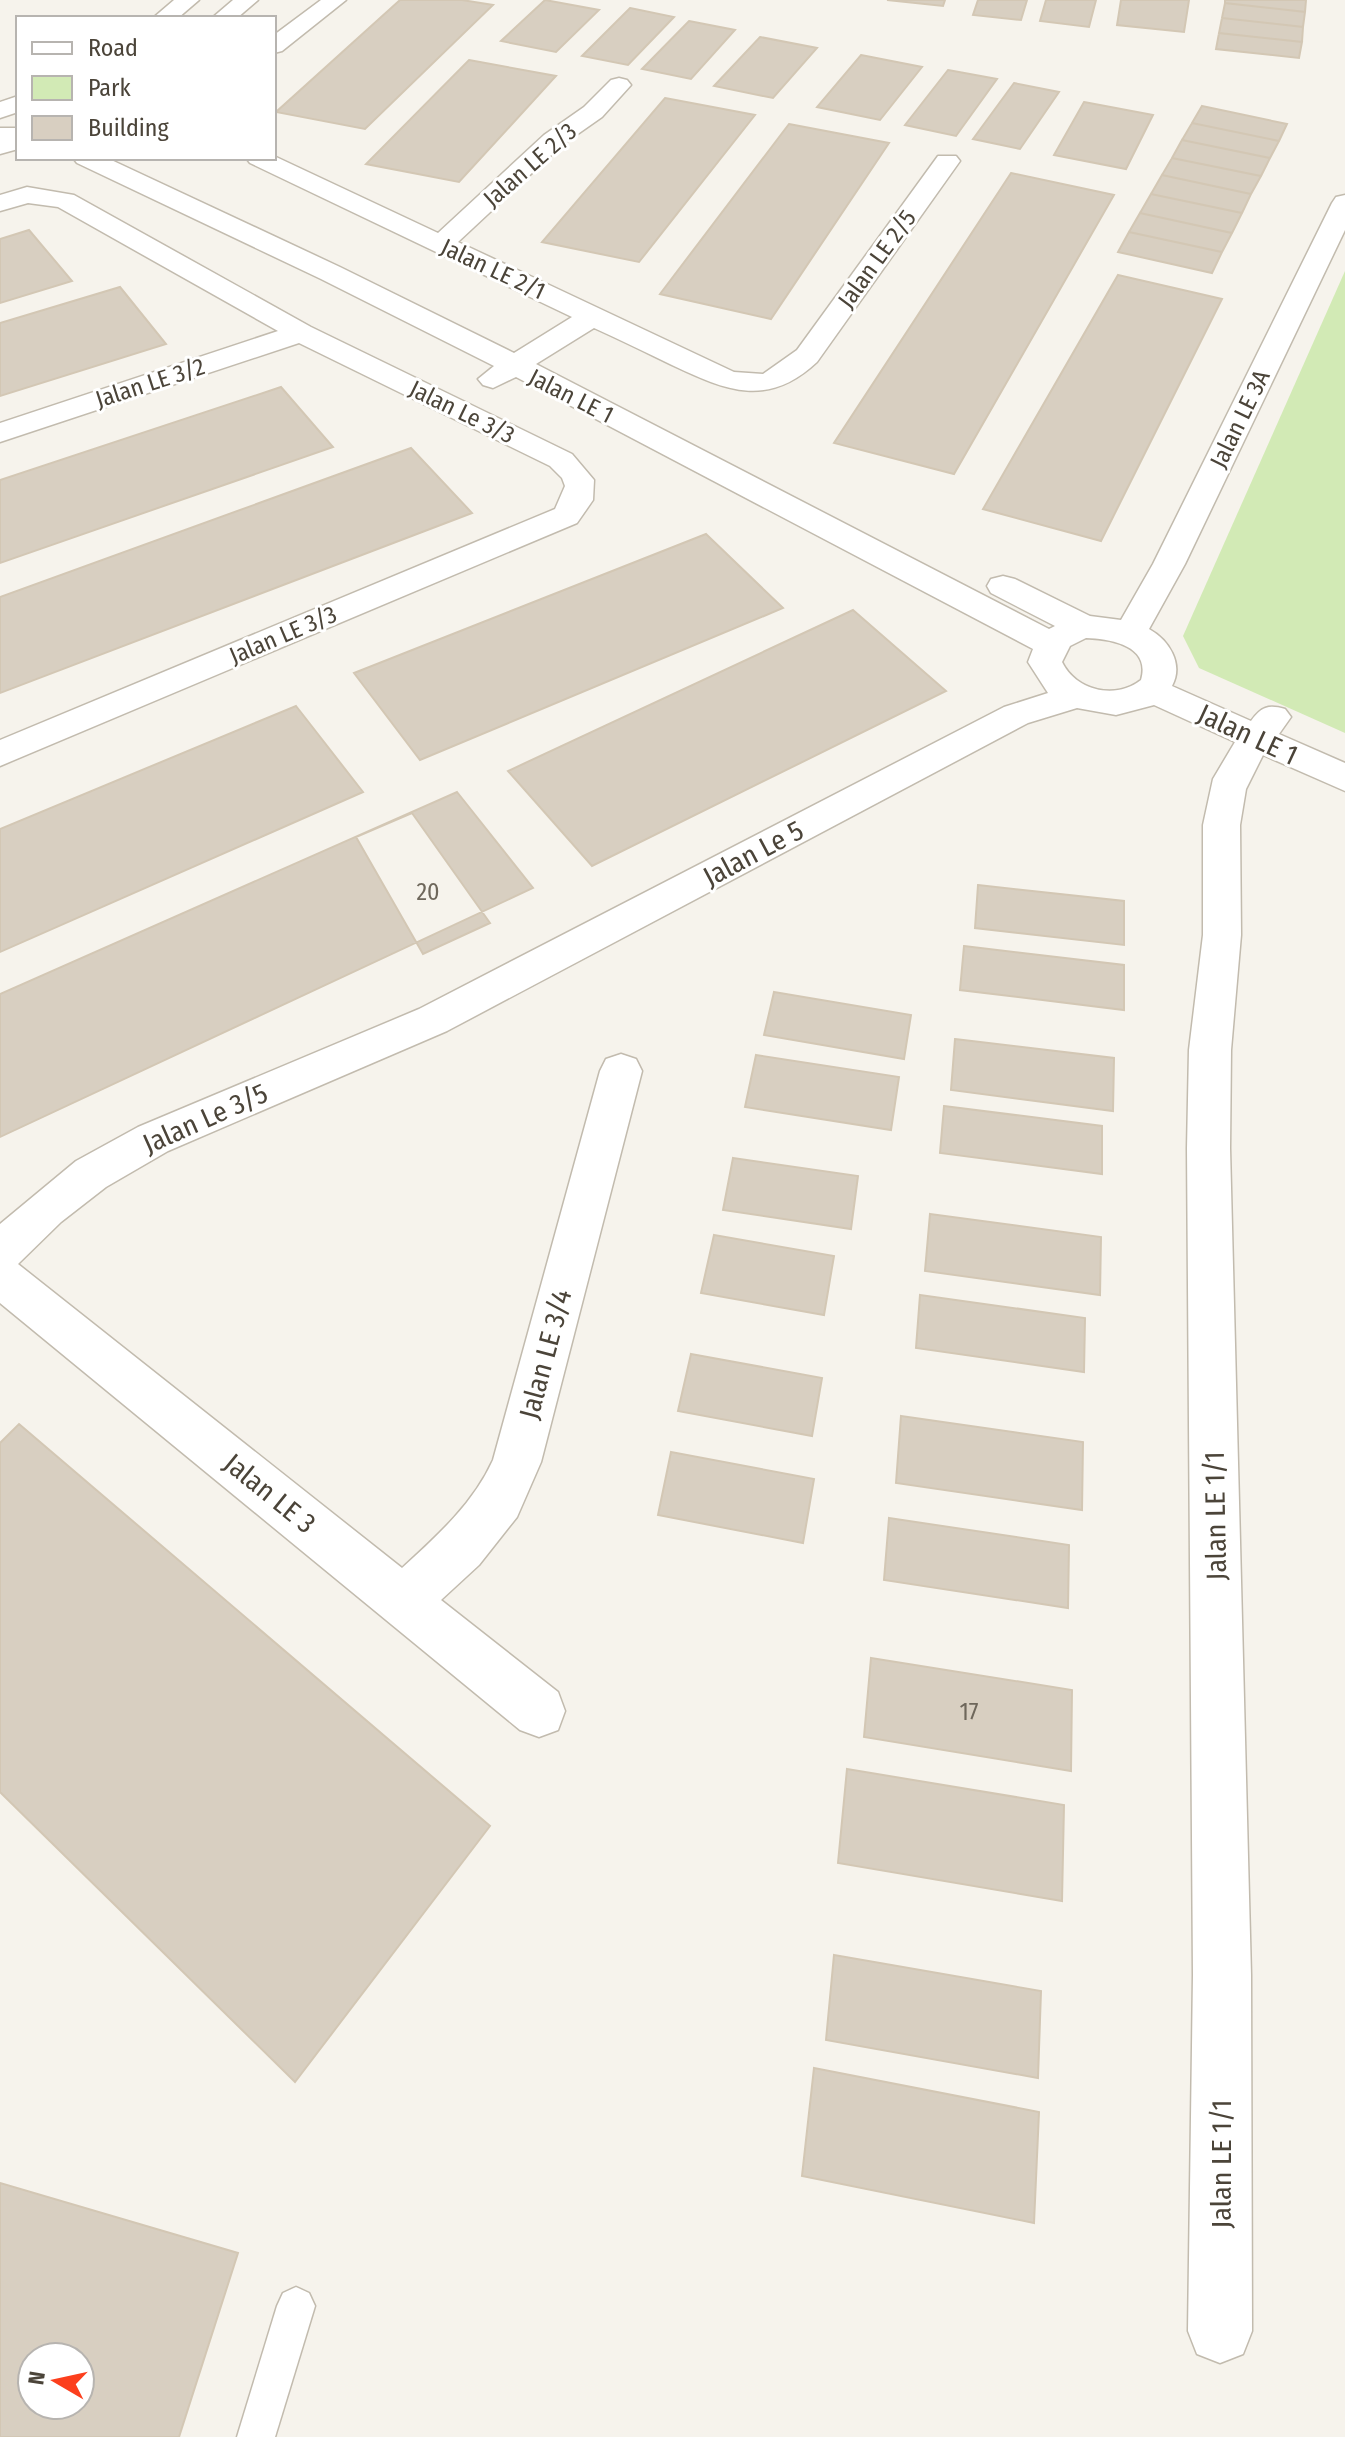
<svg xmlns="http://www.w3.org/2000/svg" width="1345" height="2437" viewBox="0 0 1345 2437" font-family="'Fira Sans Condensed',sans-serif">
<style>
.green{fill:#d2eab5}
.building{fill:#d8cfc1;stroke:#d3c7b4;stroke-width:2;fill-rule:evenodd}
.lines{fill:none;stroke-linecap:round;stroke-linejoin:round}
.service-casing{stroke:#c2bbae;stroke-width:3}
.minor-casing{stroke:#c2bbae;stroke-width:3}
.tertiary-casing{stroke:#c2bbae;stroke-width:3}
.service{fill:#fff;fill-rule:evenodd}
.minor{fill:#fff;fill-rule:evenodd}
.tertiary{fill:#fff;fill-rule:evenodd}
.labels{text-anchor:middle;stroke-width:6;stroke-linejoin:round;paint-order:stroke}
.far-street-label{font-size:24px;fill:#4b4439;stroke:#fff}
.number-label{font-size:24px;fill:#6e675b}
.street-label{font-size:28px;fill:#4b4439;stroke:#fff}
</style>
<rect width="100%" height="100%" fill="#f6f3ec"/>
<path class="green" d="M1345,271v462l-146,-65 -16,-32z"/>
<path class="building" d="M400,0h62l31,5 -128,124 -89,-17z
M545,0l54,10 -43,42 -55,-11z
M887,0h58l-2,6z
M978,0h49l-6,20 -48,-5z
M1046,0h50l-7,27 -49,-6z
M1121,0h68l-5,32 -67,-7z
M1225,0h81l-1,12 -80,-9z
M1225,3l80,9 -2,15 -81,-9z
M630,8l44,9 -46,48 -46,-9z
M1222,18l81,9 -1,15 -83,-9z
M689,21l46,9 -44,49 -49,-10z
M1219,33l83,9 -3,16 -83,-9z
M760,37l57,11 -44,50 -59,-12z
M861,55l61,12 -42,53 -63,-13z
M469,60l87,16 -97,106 -93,-18z
M948,70l49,9 -41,57 -51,-11z
M1014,83l45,9 -39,57 -47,-10z
M665,98l90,17 -116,147 -97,-20z
M1084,102l69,13 -27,54 -72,-14z
M1202,106l85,18 -8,17 -87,-18z
M1192,123l87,18 -9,17 -88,-18z
M789,124l100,19 -118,176 -111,-25z
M1182,140l88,18 -9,18 -89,-18z
M1172,158l89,18 -10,18 -89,-19z
M1011,173l103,22 -160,279 -120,-31z
M1162,175l89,19 -9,19 -91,-19z
M1151,194l91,19 -10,20 -92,-20z
M1140,213l92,20 -10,19 -93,-20z
M29,230l43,51 -72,22v-64z
M1129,232l93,20 -10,21 -94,-21z
M1118,275l104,24 -121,242 -118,-32z
M120,287l46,57 -166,52v-73z
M281,387l52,60 -333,116v-83z
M411,448l61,65 -472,180v-96z
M706,534l77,74 -363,152 -66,-87z
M853,610l93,81 -354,175 -84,-95z
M296,706l67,86 -363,160v-123z
M457,792l76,96 -533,249v-143z
M412,813l78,110 -67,31 -67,-117z
M978,885l146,16v44l-149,-17z
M964,946l160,19v45l-164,-20z
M774,992l137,23 -7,44 -140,-24z
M955,1039l159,19 -1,53 -162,-21z
M756,1055l143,22 -8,53 -146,-23z
M944,1106l158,20v48l-162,-21z
M733,1158l125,18 -7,53 -128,-19z
M930,1214l171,23 -1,58 -175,-24z
M714,1235l120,21 -10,59 -123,-22z
M920,1295l165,23 -1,54 -168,-24z
M691,1354l131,24 -10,58 -134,-25z
M901,1416l182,26 -1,68 -186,-27z
M19,1424l471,402 -195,256 -295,-290v-349z
M671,1452l143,27 -11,64 -145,-28z
M889,1518l180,27 -1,63 -184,-28z
M871,1658l201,32 -1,81 -207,-34z
M847,1769l217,36 -2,96 -224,-38z
M834,1955l207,36 -3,87 -212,-38z
M814,2068l225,44 -5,111 -232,-47z
M0,2183l238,70 -59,184h-179zM32,2357h48v48h-48z"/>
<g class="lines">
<g class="service-casing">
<path id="service" d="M296,2287l13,6 6,13 -40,131h-38l40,-131 6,-13z"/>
</g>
<g class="minor-casing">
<path id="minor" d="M321,0h25l-64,51 -8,2v-18z
M619,78l8,2 4,5 -29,32 -40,28 -104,97 276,130 29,2 34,-24 141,-194h18l4,5 -143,201c-49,46 -90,29 -143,4 -27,-13 -53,-26 -80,-38l-58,36 513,265 6,-3 -64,-33 -4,-7 4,-7 12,-3 12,3 75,37 31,4 32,-56 179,-361 4,-6 9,-2v35l-160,334 -36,65c20,11 35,35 23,57l79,35c10,-14 17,-17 34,-12l6,8 -12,17 66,29v28l-82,-36 -17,34 -6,36 1,110 -10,115 -1,98 21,827 1,356 -9,23 -23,9 -23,-9 -9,-23 5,-356 -6,-827 2,-98 14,-115v-110l10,-46 22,-37 -81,-37 -38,10 -39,-7 -49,15 -581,308 -279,120 -62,36 -45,35 -43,42 384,304c35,-32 71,-64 91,-108l107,-389 6,-12 15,-5 15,5 6,12 -101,391 -24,55 -38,48 -38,35 117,92 7,19 -7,19 -19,7 -19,-7 -520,-427v-79l76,-63 62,-34 281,-118 585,-302 44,-14 -20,-31 5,-13 -517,-272 -23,11 -10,-3 -5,-6 16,-13 -173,-87 -244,-116 -4,-5h34l233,109 174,86 58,-36 -322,-154 -4,-5h28v-2l164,77 106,-98 40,-28 27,-27zM1086,638c26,1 65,8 55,42 -25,20 -65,11 -79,-18l8,-16z
M0,128h18v14h-18z
M27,187l47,8 237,132 261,127 22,26 -1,20 -16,23 -577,243v-26l555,-231 10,-23 -3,-8 -12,-12 -251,-123 -299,99v-19l278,-92 -220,-124 -30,-4 -28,8v-16z"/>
</g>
<g class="tertiary-casing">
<path id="tertiary" d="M174,0h25l-21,18h-25z
M233,0h25l-21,18h-25z
M18,96v16l-18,6v-16z
M18,133v16l-18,5v-16z"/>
</g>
<use href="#service" class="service"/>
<use href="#minor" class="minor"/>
<use href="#tertiary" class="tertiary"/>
</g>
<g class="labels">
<g class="far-street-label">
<text transform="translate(530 165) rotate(-41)" y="8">Jalan LE 2/3</text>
<text transform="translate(877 259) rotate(-54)" y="8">Jalan LE 2/5</text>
<text transform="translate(493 269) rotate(25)" y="8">Jalan LE 2/1</text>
<text transform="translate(150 383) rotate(-18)" y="8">Jalan LE 3/2</text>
<text transform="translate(571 396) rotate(27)" y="8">Jalan LE 1</text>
<text transform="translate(462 412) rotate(26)" y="8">Jalan Le 3/3</text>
<text transform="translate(1240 419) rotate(-64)" y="8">Jalan LE 3A</text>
<text transform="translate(283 635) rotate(-23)" y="8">Jalan LE 3/3</text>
</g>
<g class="number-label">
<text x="428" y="900">20</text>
<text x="969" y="1720">17</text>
</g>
<g class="street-label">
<text transform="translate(1248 734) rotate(25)" y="10">Jalan LE 1</text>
<text transform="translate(753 853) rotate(-28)" y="10">Jalan Le 5</text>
<text transform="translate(205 1118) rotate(-24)" y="10">Jalan Le 3/5</text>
<text transform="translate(545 1354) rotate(-75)" y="10">Jalan LE 3/4</text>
<text transform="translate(270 1493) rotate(39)" y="10">Jalan LE 3</text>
<text transform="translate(1215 1516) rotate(-91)" y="10">Jalan LE 1/1</text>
<text transform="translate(1221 2164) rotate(-90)" y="10">Jalan LE 1/1</text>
</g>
</g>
<rect x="16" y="16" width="260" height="144" fill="#ffffff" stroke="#b7b4b0" stroke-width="2"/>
<rect x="32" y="42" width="40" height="12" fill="#ffffff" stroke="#b7b4b0" stroke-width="2"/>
<text x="88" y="56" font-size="24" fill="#4b4439">Road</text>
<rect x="32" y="76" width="40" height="24" fill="#d2eab5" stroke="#b7b4b0" stroke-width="2"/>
<text x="88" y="96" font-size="24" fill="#4b4439">Park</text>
<rect x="32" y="116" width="40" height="24" fill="#d8cfc1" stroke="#b7b4b0" stroke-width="2"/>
<text x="88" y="136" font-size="24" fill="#4b4439">Building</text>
<g transform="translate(56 2381) rotate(279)"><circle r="38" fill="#ffffff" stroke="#b7b4b0" stroke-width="2"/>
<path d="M0-6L14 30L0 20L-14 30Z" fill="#fc3f1d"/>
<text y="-12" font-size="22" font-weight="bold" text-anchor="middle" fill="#4b4439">N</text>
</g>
</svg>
